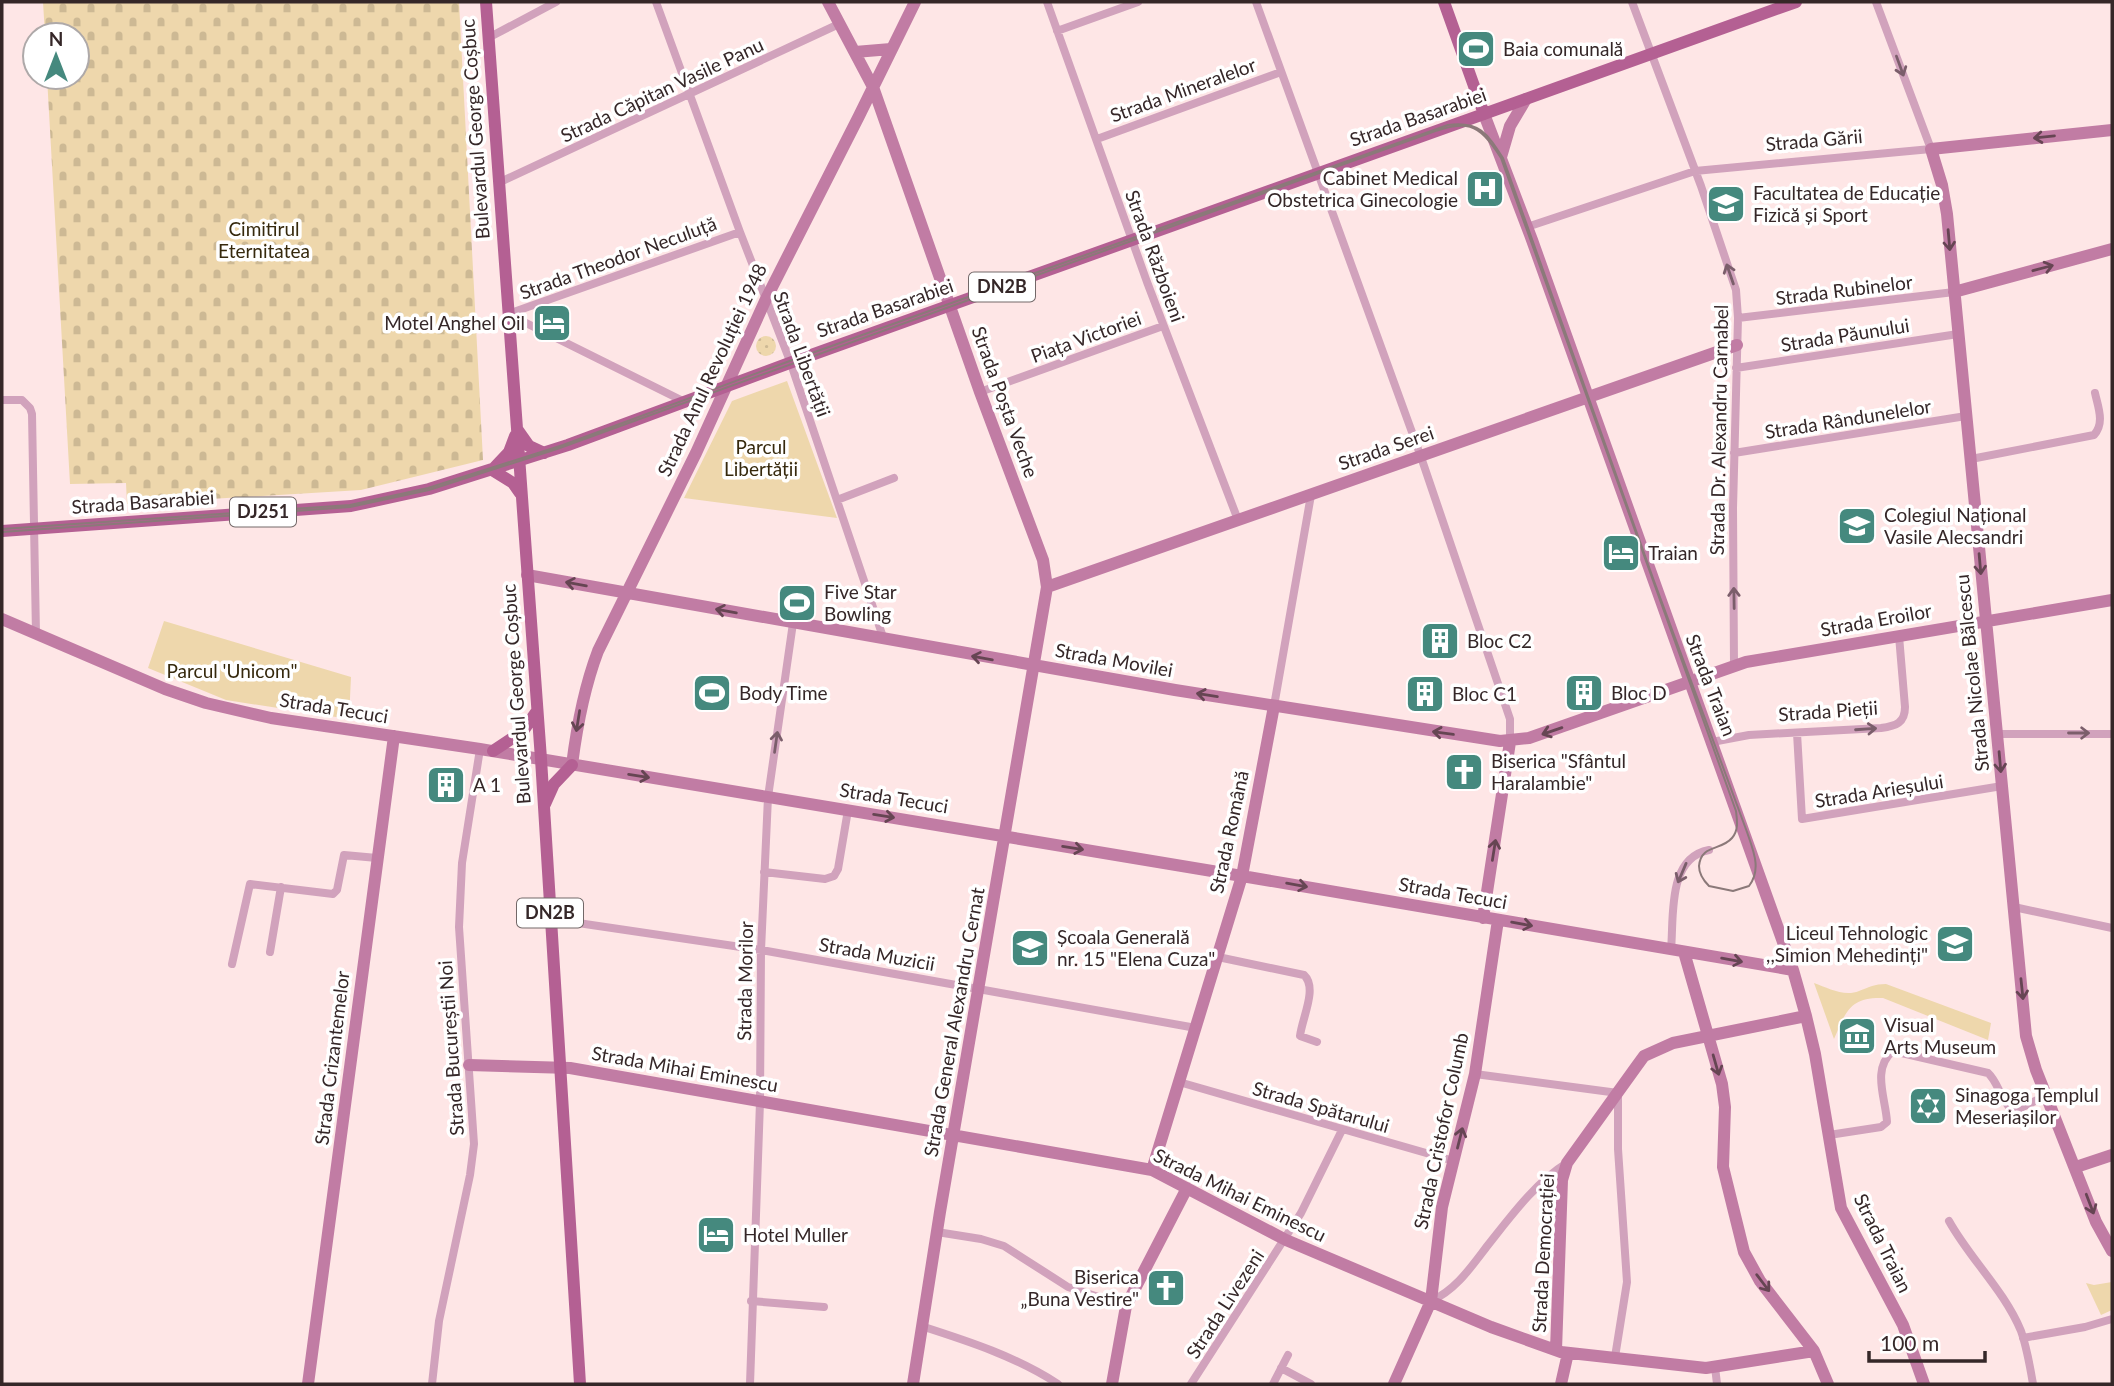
<svg xmlns="http://www.w3.org/2000/svg" width="2114" height="1386" viewBox="0 0 2114 1386" font-family="Lato,sans-serif">
<style>
.grass{fill:url(#grass-dots)}
.cemetery{fill:url(#cemetery-stones)}
.green{fill:#eed7ac}
.lines{fill:none;stroke-linecap:round;stroke-linejoin:round}
.street{stroke:#d1a2bc;stroke-width:8}
.secondary{stroke:#c17ca4;stroke-width:12}
.primary{stroke:#b46093;stroke-width:12}
.tram{stroke:#8b7979;stroke-width:2}
.oneway{stroke:#7b5e6b}
.oneway2{stroke:#664553}
.labels{text-anchor:middle;stroke-width:7;stroke-linejoin:round;paint-order:stroke}
.shield{fill:#fff;stroke:#726868;stroke-width:2}
.shield-label{font-size:18px;font-weight:bold;fill:#352728}
.poi-label{font-size:19px;fill:#352728;stroke:#fff;text-anchor:start}
.street-label{font-size:19px;fill:#352728;stroke:#fff}
.park-label{font-size:19px;fill:#36290d;stroke:#fff}
</style>
<defs>
<pattern id="grass-dots" width="8" height="8" patternUnits="userSpaceOnUse" patternTransform="scale(1.75)"><rect width="8" height="8" fill="#eed7ac"/><path d="M2 2h.1M6 6h.1" fill="none" stroke="#cdb994" stroke-width="1.8" stroke-linecap="round"/></pattern>
<pattern id="cemetery-stones" width="16" height="16" patternUnits="userSpaceOnUse" patternTransform="scale(1.75)"><rect width="16" height="16" fill="#eed7ac"/><path d="M2 7V4a2 2 0 0 1 4 0v3zM10 15v-3a2 2 0 0 1 4 0v3z" fill="#cdb994"/></pattern>
</defs>
<rect width="100%" height="100%" fill="#fee6e6"/>
<path class="grass" d="M756 346a10 10 0 1 1 20 0a10 10 0 1 1-20 0Z"/>
<path class="cemetery" d="M43,2h416l24,458 -122,30 -234,14 -1,-21 -56,1 -23,-407h30v-42h-32z"/>
<path class="green" d="M787,381l50,137 -153,-20 48,-97z
M164,621l187,56 -2,42 -123,-19 -78,-32z
M1814,983c14,5 30,14 45,8 11,-4 15,-7 27,-7l105,39 -3,17 -105,-42c-34,-1 -37,14 -49,41z
M2112,1282v28l-11,5 -15,-32 8,2z"/>
<g class="lines">
<path class="street" d="M656,2l84,230 50,129 94,279
M1047,2l100,280 91,238
M1256,2l165,455 89,262v23
M1632,2l69,184 35,104 2,28 -5,190 1,158
M1057,31l81,-29
M488,38l68,-36
M1097,139l184,-67
M498,183l341,-159
M1527,227l168,-56 236,-22 -55,-147
M508,314l232,-82
M508,314l177,88
M1738,318l216,-26
M1736,368l222,-34
M980,392l183,-66
M2,400h20l8,8 2,6 4,220
M1734,453l232,-37
M1971,459l123,-24c11,-12 4,-28 1,-42
M837,500l57,-22
M1274,706l37,-211
M1797,733l5,86 200,-33
M1997,734h115
M1712,742l37,-7 132,-7c15,-2 24,-5 24,-21l-6,-71
M764,872l61,7 9,-3 4,-7 10,-59
M2014,907l98,21
M551,919l210,31 435,78
M1671,950c3,-34 -4,-92 38,-100
M270,952l11,-65
M1218,957l86,18c14,13 -2,43 -4,61l17,6
M232,964l18,-80 83,10 4,-4 7,-35 33,3
M1475,1074l143,19v56l9,133 -12,75
M1179,1082l275,79
M1829,1135l52,-8 6,-5c-1,-23 -16,-53 6,-71l95,22c10,9 12,25 23,36l10,-1 26,-13
M1949,1221c21,38 55,69 72,110 6,17 9,35 12,53
M937,1232l44,7 23,7 64,41 58,19
M751,1301l73,6
M1431,1301c25,-11 40,-34 57,-56 23,-29 47,-62 79,-82
M921,1326c47,15 96,31 137,58
M2023,1338l62,-11 27,-8
M1715,1367l2,17
M1281,1368l30,16
M432,1384l7,-63 31,-146 4,-31 -15,-217 3,-64 18,-114
M750,1384l10,-282 1,-152 7,-153 25,-174
M1191,1384l110,-171 41,-83
M1273,1384l15,-29"/>
<path class="secondary" d="M828,2l45,85 107,305 63,168 4,27 -107,625 -27,172
M855,52l36,-3
M1484,114l48,126 261,730 13,46 9,38 26,154 62,117 21,59
M2112,130l-181,19 11,36 5,29 79,822 10,34 60,152 16,29
M1501,157l9,-31 16,-27
M1954,292l158,-43
M527,575l648,115 325,51 29,-3 217,-76 366,-62
M1047,587l690,-242
M2,619l163,70 41,14 65,15 209,31 762,127 551,94
M572,765c5,-40 12,-77 26,-114l98,-198 70,-154 93,-183 56,-114
M1483,918l27,-176
M1684,952l38,132 3,23 -2,60 21,85 16,29 54,70 14,33
M469,1065l101,3 582,102 134,70 205,87 70,25 145,16 108,-17
M2076,1167l36,-12
M1152,1170l90,-294 32,-170
M1556,1350l6,-170 5,-17 69,-96 8,-11 29,-13 133,-27
M308,1384l86,-648
M1112,1384l14,-78 61,-118
M1394,1384l37,-83 11,-94 33,-133 23,-154
M1561,1384l7,-31"/>
<path class="primary" d="M486,2l55,757 39,625
M1444,2l40,112
M517,429l12,17 15,7
M515,436l-6,16 -17,18 21,13 7,10
M2,531l349,-25 78,-17 139,-44 235,-87 993,-356
M493,751l30,-20 14,-20
M545,804l9,-20 18,-19"/>
<path class="tram" d="M2,529l348,-24 78,-17 135,-43 224,-83 661,-237c31,-4 39,8 55,33l151,423 93,251c6,18 15,37 2,54l-16,5 -24,-5c-6,-6 -10,-12 -10,-20 2,-22 22,-15 33,-28 7,-8 5,-18 4,-27l-235,-653c-24,-37 -34,-38 -74,-24l-870,315 -128,41 -79,17 -348,25"/>
</g>
<defs><path id="oneway-shaft" d="M-6 0H5M1.5-3L5.5 0L1.5 3" fill="none" stroke-width="1.6" stroke-linecap="round" stroke-linejoin="round" transform="scale(1.75)"/></defs>
<g class="oneway">
<use href="#oneway-shaft" transform="translate(1900 66) rotate(70)"/>
<use href="#oneway-shaft" transform="translate(1730 274) rotate(-109)"/>
<use href="#oneway-shaft" transform="translate(1734 598) rotate(-91)"/>
<use href="#oneway-shaft" transform="translate(1866 729) rotate(-4)"/>
<use href="#oneway-shaft" transform="translate(2079 733)"/>
<use href="#oneway-shaft" transform="translate(776 742) rotate(-82)"/>
<use href="#oneway-shaft" transform="translate(1682 873) rotate(113)"/>
</g>
<g class="oneway2">
<use href="#oneway-shaft" transform="translate(2044 137) rotate(174)"/>
<use href="#oneway-shaft" transform="translate(1949 240) rotate(85)"/>
<use href="#oneway-shaft" transform="translate(2043 268) rotate(-15)"/>
<use href="#oneway-shaft" transform="translate(1980 564) rotate(85)"/>
<use href="#oneway-shaft" transform="translate(576 584) rotate(-170)"/>
<use href="#oneway-shaft" transform="translate(726 611) rotate(-170)"/>
<use href="#oneway-shaft" transform="translate(982 658) rotate(-170)"/>
<use href="#oneway-shaft" transform="translate(1207 695) rotate(-171)"/>
<use href="#oneway-shaft" transform="translate(578 721) rotate(99)"/>
<use href="#oneway-shaft" transform="translate(1552 731) rotate(161)"/>
<use href="#oneway-shaft" transform="translate(1443 733) rotate(-172)"/>
<use href="#oneway-shaft" transform="translate(2000 762) rotate(85)"/>
<use href="#oneway-shaft" transform="translate(639 776) rotate(9)"/>
<use href="#oneway-shaft" transform="translate(884 816) rotate(9)"/>
<use href="#oneway-shaft" transform="translate(1073 848) rotate(9)"/>
<use href="#oneway-shaft" transform="translate(1494 850) rotate(-81)"/>
<use href="#oneway-shaft" transform="translate(1297 885) rotate(10)"/>
<use href="#oneway-shaft" transform="translate(1522 924) rotate(10)"/>
<use href="#oneway-shaft" transform="translate(1732 960) rotate(10)"/>
<use href="#oneway-shaft" transform="translate(2022 989) rotate(84)"/>
<use href="#oneway-shaft" transform="translate(1716 1065) rotate(74)"/>
<use href="#oneway-shaft" transform="translate(1460 1138) rotate(-76)"/>
<use href="#oneway-shaft" transform="translate(2090 1204) rotate(69)"/>
<use href="#oneway-shaft" transform="translate(1763 1283) rotate(53)"/>
</g>
<defs>
<g id="stadium-square" transform="scale(2.0125)"><rect x="-9" y="-9" width="18" height="18" rx="4" fill="#45897e" stroke="#fff"/><path d="M0-5a6.5 5 0 1 0 0 10a6.5 5 0 1 0 0-10ZM-3.5-1.8h7v3.6h-7Z" fill="#fff"/></g>
<g id="hospital-square" transform="scale(2.0125)"><rect x="-9" y="-9" width="18" height="18" rx="4" fill="#45897e" stroke="#fff"/><path d="M-5-5h3v3.5h4V-5h3V5h-3V1.5h-4V5h-3Z" fill="#fff"/></g>
<g id="university-square" transform="scale(2.0125)"><rect x="-9" y="-9" width="18" height="18" rx="4" fill="#45897e" stroke="#fff"/><path d="M0-5L7-2L0 1L-7-2ZM-4 1L0 2.5L4 1V4Q0 6-4 4Z" fill="#fff"/></g>
<g id="hotel-square" transform="scale(2.0125)"><rect x="-9" y="-9" width="18" height="18" rx="4" fill="#45897e" stroke="#fff"/><path d="M-6-4.5h1.5V1H6V5H4.5V3h-9V5H-6ZM-4 0a1.8 1.8 0 1 1 3.6 0ZM.5 0V-2.5h3Q6-2.5 6 0Z" fill="#fff"/></g>
<g id="building-square" transform="scale(2.0125)"><rect x="-9" y="-9" width="18" height="18" rx="4" fill="#45897e" stroke="#fff"/><path d="M-4-6H4V6H1V3H-1V6H-4ZM-2.5-4.3h1.7v1.8h-1.7ZM.8-4.3h1.7v1.8H.8ZM-2.5-1h1.7V.8h-1.7ZM.8-1h1.7V.8H.8Z" fill="#fff"/></g>
<g id="church-square" transform="scale(2.0125)"><rect x="-9" y="-9" width="18" height="18" rx="4" fill="#45897e" stroke="#fff"/><path d="M-1.2-6h2.4v3.5h3.3v2.4h-3.3V6h-2.4V-.1h-3.3v-2.4h3.3Z" fill="#fff"/></g>
<g id="school-square" transform="scale(2.0125)"><rect x="-9" y="-9" width="18" height="18" rx="4" fill="#45897e" stroke="#fff"/><path d="M0-5L7-2L0 1L-7-2ZM-4 1L0 2.5L4 1V4Q0 6-4 4Z" fill="#fff"/></g>
<g id="museum-square" transform="scale(2.0125)"><rect x="-9" y="-9" width="18" height="18" rx="4" fill="#45897e" stroke="#fff"/><path d="M0-6L6-3V-2H-6V-3ZM-5-1h2V3h-2ZM-1-1h2V3h-2ZM3-1h2V3H3ZM-6 4H6V6H-6Z" fill="#fff"/></g>
<g id="synagogue-square" transform="scale(2.0125)"><rect x="-9" y="-9" width="18" height="18" rx="4" fill="#45897e" stroke="#fff"/><path d="M0-6.5L5.6 3.2H-5.6ZM0 6.5L5.6-3.2H-5.6Z" fill="#fff"/></g>
</defs>
<g fill-rule="evenodd">
<use href="#stadium-square" x="1476" y="49"/>
<use href="#hospital-square" x="1485" y="189"/>
<use href="#university-square" x="1726" y="204"/>
<use href="#hotel-square" x="552" y="323"/>
<use href="#university-square" x="1857" y="526"/>
<use href="#hotel-square" x="1621" y="553"/>
<use href="#stadium-square" x="797" y="603"/>
<use href="#building-square" x="1440" y="641"/>
<use href="#stadium-square" x="712" y="693"/>
<use href="#building-square" x="1584" y="693"/>
<use href="#building-square" x="1425" y="694"/>
<use href="#church-square" x="1464" y="772"/>
<use href="#building-square" x="446" y="785"/>
<use href="#school-square" x="1955" y="944"/>
<use href="#school-square" x="1030" y="948"/>
<use href="#museum-square" x="1857" y="1036"/>
<use href="#synagogue-square" x="1928" y="1106"/>
<use href="#hotel-square" x="716" y="1235"/>
<use href="#church-square" x="1166" y="1288"/>
</g>
<g class="labels">
<g class="shield">
<rect x="969" y="272.5" width="66" height="29" rx="5"/>
<rect x="230" y="497.5" width="66" height="29" rx="5"/>
<rect x="517" y="898.5" width="66" height="29" rx="5"/>
</g>
<g class="shield-label">
<text x="1002" y="293">DN2B</text>
<text x="263" y="518">DJ251</text>
<text x="550" y="919">DN2B</text>
</g>
<g class="poi-label">
<text x="1503" y="56">Baia comunală</text>
<text x="1458" y="185" text-anchor="end">Cabinet Medical<tspan x="1458" dy="22">Obstetrica Ginecologie</tspan></text>
<text x="1753" y="200">Facultatea de Educație<tspan x="1753" dy="22">Fizică și Sport</tspan></text>
<text x="525" y="330" text-anchor="end">Motel Anghel Oil</text>
<text x="1884" y="522">Colegiul Național<tspan x="1884" dy="22">Vasile Alecsandri</tspan></text>
<text x="1648" y="560">Traian</text>
<text x="824" y="599">Five Star<tspan x="824" dy="22">Bowling</tspan></text>
<text x="1467" y="648">Bloc C2</text>
<text x="739" y="700">Body Time</text>
<text x="1611" y="700">Bloc D</text>
<text x="1452" y="701">Bloc C1</text>
<text x="1491" y="768">Biserica "Sfântul<tspan x="1491" dy="22">Haralambie"</tspan></text>
<text x="473" y="792">A 1</text>
<text x="1928" y="940" text-anchor="end">Liceul Tehnologic<tspan x="1928" dy="22">,,Simion Mehedinți"</tspan></text>
<text x="1057" y="944">Școala Generală<tspan x="1057" dy="22">nr. 15 "Elena Cuza"</tspan></text>
<text x="1884" y="1032">Visual<tspan x="1884" dy="22">Arts Museum</tspan></text>
<text x="1955" y="1102">Sinagoga Templul<tspan x="1955" dy="22">Meseriașilor</tspan></text>
<text x="743" y="1242">Hotel Muller</text>
<text x="1139" y="1284" text-anchor="end">Biserica<tspan x="1139" dy="22">„Buna Vestire"</tspan></text>
</g>
<g class="street-label">
<text transform="translate(662 90) rotate(-25)" y="7">Strada Căpitan Vasile Panu</text>
<text transform="translate(1183 90) rotate(-20)" y="7">Strada Mineralelor</text>
<text transform="translate(1418 117) rotate(-19)" y="7">Strada Basarabiei</text>
<text transform="translate(475 129) rotate(-94)" y="7">Bulevardul George Coșbuc</text>
<text transform="translate(1814 140) rotate(-5)" y="7">Strada Gării</text>
<text transform="translate(1155 256) rotate(70)" y="7">Strada Războieni</text>
<text transform="translate(618 258) rotate(-20)" y="7">Strada Theodor Neculuță</text>
<text transform="translate(1844 290) rotate(-7)" y="7">Strada Rubinelor</text>
<text transform="translate(885 308) rotate(-19)" y="7">Strada Basarabiei</text>
<text transform="translate(1845 335) rotate(-9)" y="7">Strada Păunului</text>
<text transform="translate(1086 337) rotate(-20)" y="7">Piața Victoriei</text>
<text transform="translate(802 354) rotate(70)" y="7">Strada Libertății</text>
<text transform="translate(712 370) rotate(-65)" y="7">Strada Anul Revoluției 1948</text>
<text transform="translate(1005 402) rotate(70)" y="7">Strada Poșta Veche</text>
<text transform="translate(1848 419) rotate(-9)" y="7">Strada Rândunelelor</text>
<text transform="translate(1719 430) rotate(-89)" y="7">Strada Dr. Alexandru Carnabel</text>
<text transform="translate(1386 448) rotate(-19)" y="7">Strada Serei</text>
<text transform="translate(143 502) rotate(-4)" y="7">Strada Basarabiei</text>
<text transform="translate(1876 620) rotate(-10)" y="7">Strada Eroilor</text>
<text transform="translate(1114 660) rotate(10)" y="7">Strada Movilei</text>
<text transform="translate(1972 673) rotate(-96)" y="7">Strada Nicolae Bălcescu</text>
<text transform="translate(1711 685) rotate(69)" y="7">Strada Traian</text>
<text transform="translate(516 694) rotate(-94)" y="7">Bulevardul George Coșbuc</text>
<text transform="translate(334 708) rotate(9)" y="7">Strada Tecuci</text>
<text transform="translate(1828 711) rotate(-4)" y="7">Strada Pieții</text>
<text transform="translate(1879 791) rotate(-9)" y="7">Strada Arieșului</text>
<text transform="translate(894 798) rotate(9)" y="7">Strada Tecuci</text>
<text transform="translate(1229 832) rotate(-78)" y="7">Strada Română</text>
<text transform="translate(1453 893) rotate(10)" y="7">Strada Tecuci</text>
<text transform="translate(877 954) rotate(10)" y="7">Strada Muzicii</text>
<text transform="translate(745 981) rotate(-89)" y="7">Strada Morilor</text>
<text transform="translate(954 1022) rotate(-80)" y="7">Strada General Alexandru Cernat</text>
<text transform="translate(451 1048) rotate(-94)" y="7">Strada Bucureștii Noi</text>
<text transform="translate(332 1058) rotate(-83)" y="7">Strada Crizantemelor</text>
<text transform="translate(685 1069) rotate(10)" y="7">Strada Mihai Eminescu</text>
<text transform="translate(1321 1107) rotate(16)" y="7">Strada Spătarului</text>
<text transform="translate(1441 1131) rotate(-78)" y="7">Strada Cristofor Columb</text>
<text transform="translate(1240 1195) rotate(26)" y="7">Strada Mihai Eminescu</text>
<text transform="translate(1883 1243) rotate(64)" y="7">Strada Traian</text>
<text transform="translate(1543 1253) rotate(-87)" y="7">Strada Democrației</text>
<text transform="translate(1225 1304) rotate(-57)" y="7">Strada Livezeni</text>
</g>
<g class="park-label">
<text x="264" y="236">Cimitirul<tspan x="264" dy="22">Eternitatea</tspan></text>
<text x="761" y="454">Parcul<tspan x="761" dy="22">Libertății</tspan></text>
<text x="232" y="678">Parcul 'Unicom"</text>
</g>
</g>
<rect width="2114" height="1386" fill="none" stroke="#352728" stroke-width="7"/>
<g transform="translate(56 56)"><circle r="33" fill="#ffffff" stroke="#aea9a9" stroke-width="2"/>
<path d="M0-5L12 26L0 18L-12 26Z" fill="#45897e"/>
<text y="-10" font-size="19" font-weight="bold" text-anchor="middle" fill="#352728">N</text>
</g>
<path d="M1869 1351v10h116v-10" fill="none" stroke="#352728" stroke-width="3.5"/>
<text x="1880" y="1351" font-size="21" fill="#352728" stroke="#ffffff" stroke-width="5" paint-order="stroke">100 m</text>
</svg>
